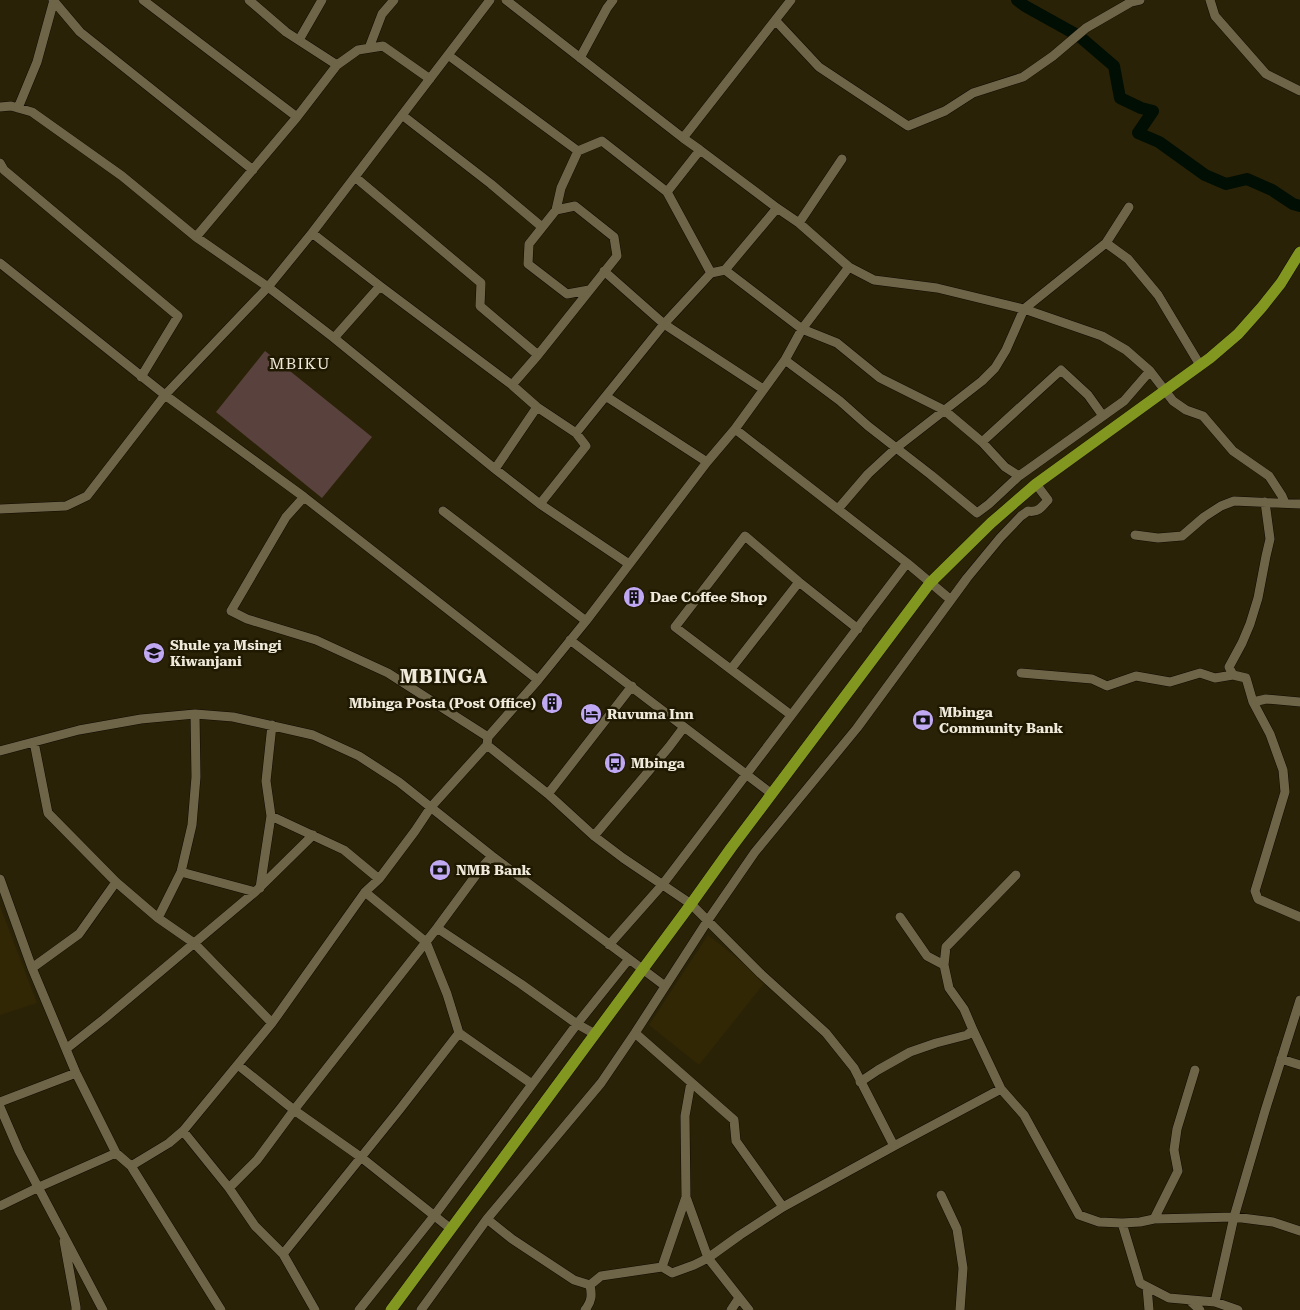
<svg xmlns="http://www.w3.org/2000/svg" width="1300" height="1310" viewBox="0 0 1300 1310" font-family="'Roboto Serif',serif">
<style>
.built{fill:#312704}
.green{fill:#59423d}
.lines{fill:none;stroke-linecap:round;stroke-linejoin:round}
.river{stroke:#000e03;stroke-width:12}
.minor-casing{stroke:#120b00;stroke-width:10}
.major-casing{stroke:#120b00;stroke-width:12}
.minor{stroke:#6e6549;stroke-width:9}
.major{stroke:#829720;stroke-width:11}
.labels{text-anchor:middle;stroke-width:5;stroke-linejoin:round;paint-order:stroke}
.poi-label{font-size:14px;font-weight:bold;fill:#eee9da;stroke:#201901;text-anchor:start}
.quarter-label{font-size:16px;letter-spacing:1px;fill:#eee9da;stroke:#201901}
.district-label{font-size:19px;font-weight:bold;letter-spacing:1px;fill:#eee9da;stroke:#201901}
</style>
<rect width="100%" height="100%" fill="#2a2207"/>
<path class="built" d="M0,906l37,97 -37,12z
M708,935l58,46 -67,84 -50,-40z"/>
<path class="green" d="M265,351l107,86 -50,61 -106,-86z"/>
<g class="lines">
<path class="river" d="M1017,0l8,6 54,30 35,30 6,32 21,10 12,3 -15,22 21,9 46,33 21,9 21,-5 25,11 21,14 7,2"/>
<g class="minor-casing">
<path id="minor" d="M53,0l27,32 173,138
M143,0l154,117
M249,0l37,32 51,33
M506,0l177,138 17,12 77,58 22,15 50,44 25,13 63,8 87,21 78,27 24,14 24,21 23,30 13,9 17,6 30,35 36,25 13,20 3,7
M1210,0l5,16 51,58 34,17
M776,21l43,46 89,59 37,-15 28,-18 50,-16 30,-21 33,-28 45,-26 9,-2
M299,40l23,-40
M369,48l13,-34 12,-14
M448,55l130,96 -17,37 -5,22
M580,58l27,-50 6,-8
M0,107l11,-1 21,6 90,64 74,61 72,50 66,51 161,131 45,35 89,60
M18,108l19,-46 17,-62
M402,115l89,69 51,43
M683,138l108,-138
M578,151l24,-10 65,51 44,81
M0,163l4,7 174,146 -37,61
M355,177l126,106 -1,23 58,49
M667,192l33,-42
M799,223l43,-64
M312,233l68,53 132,99 25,22 39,26
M196,237l101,-120 40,-52 21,-15 25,-4 47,33
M1106,243l22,16 30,36 42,70
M0,263l165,132 139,102 234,183
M725,270l77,59 35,14 43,35 64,32 38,32 23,25 14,9
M604,271l60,53 99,65
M334,338l46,-52
M785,360l55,41 28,25 63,49 46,38 12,-9 30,-28 105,-75 26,-30
M512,385l26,-30 79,-99 -3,-19 -39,-31 -19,4 -27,34 -1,20 39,30 22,-4
M607,397l100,65
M735,429l172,134 44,37
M982,442l79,-72 27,25 15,21
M495,469l42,-62
M304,497l-18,20 -55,94 16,8 69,21 72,33 100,64
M540,504l46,-58 -10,-13 88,-109 47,-51 14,-3 52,-62
M0,509l66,-3 21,-10 78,-101 103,-108 44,-54 178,-233
M838,509l30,-35 28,-26 86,-67 13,-13 11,-18 18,-41 82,-66 23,-36
M443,511l143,110
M1135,535l23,3 24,-2 22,-19 17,-11 13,-5 66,3
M570,640l202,154
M731,669l68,-87
M1021,673l71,6 15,7 29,-10 34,6 30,-9 15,5 18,-3 13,3 7,24 17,32 13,36 2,22 -30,99 3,8 42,18
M1233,675l-4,-8 13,-24 8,-19 8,-26 8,-42 4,-17 -5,-37
M1253,702l13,-3 34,3
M791,715l-116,-88 70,-91 54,46 59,47
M34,742l14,71 68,69 42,36 36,25 78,80
M487,745l61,49 46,42 29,22 68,46 70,70 65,59 28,35 40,78 107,-57 23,26 55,100 20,7 23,1 18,-1 14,-3 80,-2 39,5 27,9
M0,751l79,-21 62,-11 54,-5 38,3 80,18 46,21 40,26 93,74 173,130
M548,794l84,-108
M271,816l73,34 35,29
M594,836l75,-89 15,-20
M181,872l74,20
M0,879l32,89 44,105 40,80 15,13 90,144
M260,888l11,-72 -5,-35 6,-56
M365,892l61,50 21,52 12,39
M900,917l27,39 17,9
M158,918l23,-46 11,-47 4,-48 -1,-63
M437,928l84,56 56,40 18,10
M609,945l54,-61 244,-321
M32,968l47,-34 37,-52
M973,1030l28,59
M635,1033l99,87 2,21 47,66
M66,1049l38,-30 151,-127 58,-57
M1281,1059l19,6
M238,1065l56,45 68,48 89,71
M860,1082l18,-12 32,-18 26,-9 31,-8 6,-5 -9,-21 -15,-21 -5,-23 2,-18 70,-72
M0,1102l76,-29
M0,1107l19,44 84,159
M183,1131l46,57 26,38 28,28 32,56
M131,1166l38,-23 14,-12 89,-108 93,-131 14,-13 36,-48 16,-24 56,-62 1,-8 50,-57 48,-59 121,-159 28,-33 50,-69 17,-31 47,-62
M229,1188l28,-28 37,-50 143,-182 45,-61 10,-11
M941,1195l16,34 6,39 -3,42
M686,1197l22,61 41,52
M0,1206l39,-19 77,-34
M487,1219l25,20 62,41 16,5 11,-9 61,-9 10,6 22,-8 14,-7 32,-23 43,-28 111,-61
M1154,1219l24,-48 -4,-21 3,-21 18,-59
M1122,1223l18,60 29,15 46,4 23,8
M64,1241l12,66v3
M283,1254l117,-145 59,-76 73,51
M662,1267l24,-70 -1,-81 6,-34
M1147,1287l2,23
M1189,1300l11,10
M1215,1302l19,-85 31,-106 35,-111
M359,1310l75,-94 143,-192 52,-65
M421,1310l66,-91 114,-136 34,-50 73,-113 47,-68 102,-124 110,-150 33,-40 21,-22 7,-5c10,2 14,-4 20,-11l-12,-16
M585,1310c7,-9 7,-15 5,-25
M731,1310l8,-12"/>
</g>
<g class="major-casing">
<path id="major" d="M391,1310l300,-406 40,-56 199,-265 61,-60 45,-39 174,-126 28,-24 24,-27 19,-24 19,-31"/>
</g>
<use href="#minor" class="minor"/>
<use href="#major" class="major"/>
</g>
<defs>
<g id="building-disc" transform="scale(1.125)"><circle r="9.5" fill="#c1a8f3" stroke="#201901"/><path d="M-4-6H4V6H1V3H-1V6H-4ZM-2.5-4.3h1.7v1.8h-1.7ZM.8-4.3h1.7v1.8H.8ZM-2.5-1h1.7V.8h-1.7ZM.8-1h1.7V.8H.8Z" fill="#111"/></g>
<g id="school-disc" transform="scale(1.125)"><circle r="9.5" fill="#c1a8f3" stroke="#201901"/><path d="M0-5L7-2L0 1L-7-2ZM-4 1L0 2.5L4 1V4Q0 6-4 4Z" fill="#111"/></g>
<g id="hotel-disc" transform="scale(1.125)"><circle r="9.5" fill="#c1a8f3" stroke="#201901"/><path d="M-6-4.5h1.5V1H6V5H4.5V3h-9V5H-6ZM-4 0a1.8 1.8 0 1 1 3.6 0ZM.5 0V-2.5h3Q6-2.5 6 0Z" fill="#111"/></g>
<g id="bank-disc" transform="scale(1.125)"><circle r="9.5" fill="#c1a8f3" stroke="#201901"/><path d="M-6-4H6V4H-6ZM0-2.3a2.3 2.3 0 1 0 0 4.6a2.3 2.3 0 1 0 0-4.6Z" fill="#111"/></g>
<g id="bus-disc" transform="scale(1.125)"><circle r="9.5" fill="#c1a8f3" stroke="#201901"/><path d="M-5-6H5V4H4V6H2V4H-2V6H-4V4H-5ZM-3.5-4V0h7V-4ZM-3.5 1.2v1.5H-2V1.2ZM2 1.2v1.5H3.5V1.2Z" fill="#111"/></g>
</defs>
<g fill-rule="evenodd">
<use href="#building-disc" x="634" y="597"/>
<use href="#school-disc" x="154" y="653"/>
<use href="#building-disc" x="552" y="703"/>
<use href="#hotel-disc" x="591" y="714"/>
<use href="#bank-disc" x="923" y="720"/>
<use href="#bus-disc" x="615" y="763"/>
<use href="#bank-disc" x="440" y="870"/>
</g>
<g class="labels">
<g class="poi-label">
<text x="650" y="602">Dae Coffee Shop</text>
<text x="170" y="650">Shule ya Msingi<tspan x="170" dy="16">Kiwanjani</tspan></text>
<text x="536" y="708" text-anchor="end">Mbinga Posta (Post Office)</text>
<text x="939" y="717">Mbinga<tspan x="939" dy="16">Community Bank</tspan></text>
<text x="607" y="719">Ruvuma Inn</text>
<text x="631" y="768">Mbinga</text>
<text x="456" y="875">NMB Bank</text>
</g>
<g class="quarter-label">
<text x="300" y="369">MBIKU</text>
</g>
<g class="district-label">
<text x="444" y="683">MBINGA</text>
</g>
</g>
</svg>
